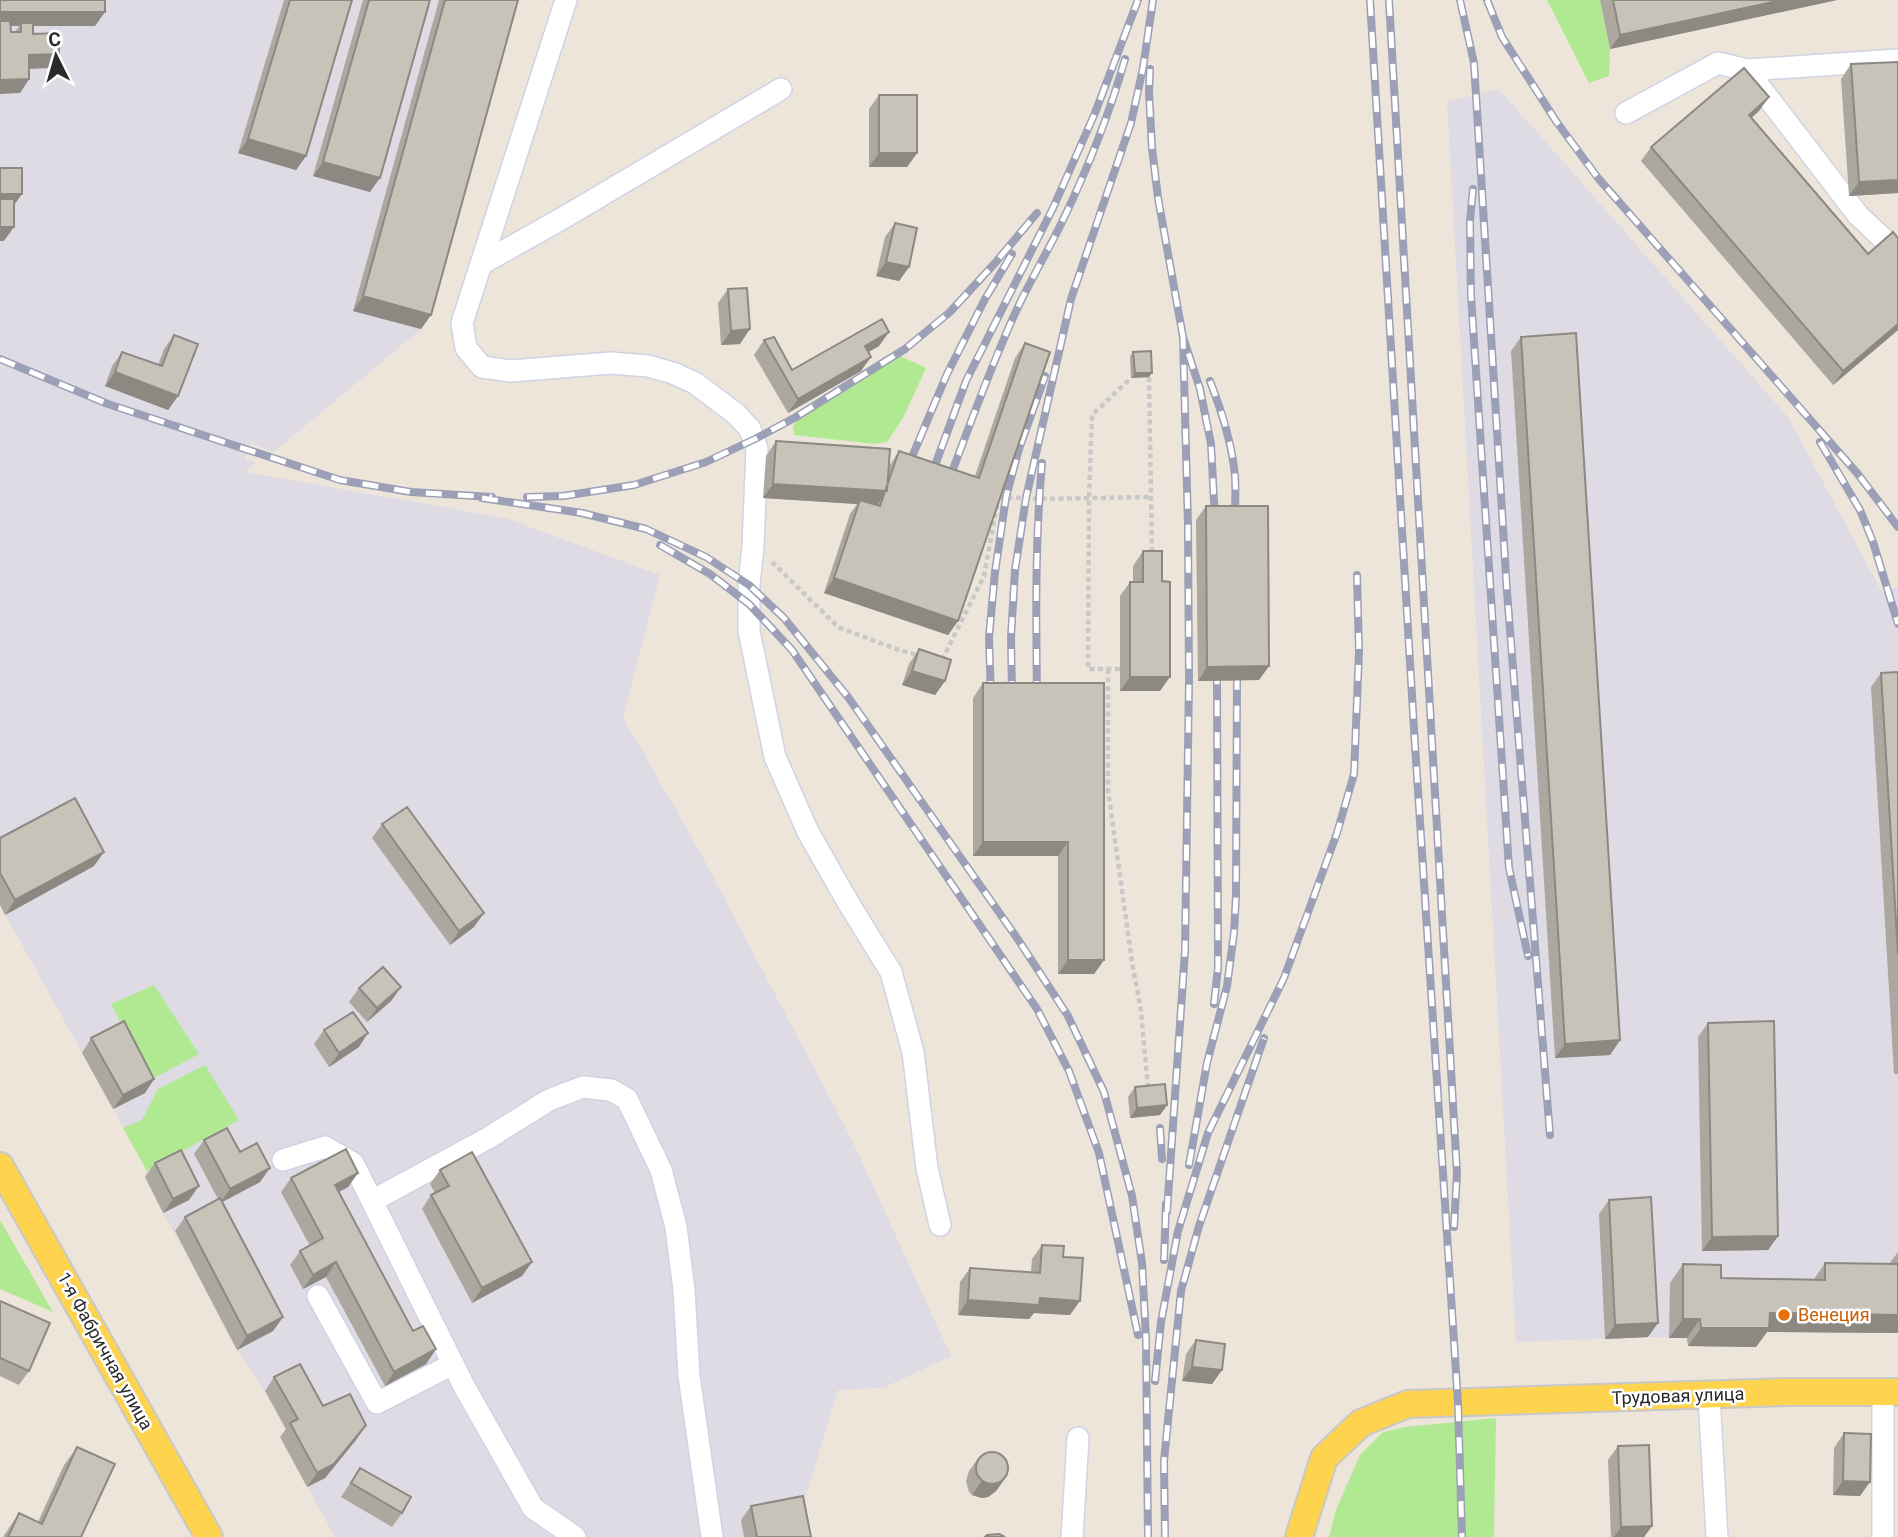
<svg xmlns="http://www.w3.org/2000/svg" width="1898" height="1537" viewBox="0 0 1898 1537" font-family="Roboto,sans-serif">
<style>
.industrial{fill:#dedbe5}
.green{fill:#b0e991}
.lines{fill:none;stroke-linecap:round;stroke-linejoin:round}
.minor-casing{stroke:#cfd3e4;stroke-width:24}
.major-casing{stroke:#c8c8c8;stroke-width:30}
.path{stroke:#c8c8c8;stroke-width:4.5;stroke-dasharray:5 3.5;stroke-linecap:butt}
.minor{stroke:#fff;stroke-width:21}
.major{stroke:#fed44f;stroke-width:26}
.rail-casing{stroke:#9ca0b6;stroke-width:8}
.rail{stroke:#fff;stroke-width:5;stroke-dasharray:16;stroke-linecap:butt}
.wall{fill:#aca89f;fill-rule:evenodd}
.shaded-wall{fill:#8c8882}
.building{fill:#c8c3b9;stroke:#8c8882;stroke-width:2}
.food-dot{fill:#e8710a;stroke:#fff;stroke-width:2.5}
.labels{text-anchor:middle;stroke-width:5;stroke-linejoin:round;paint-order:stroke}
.food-label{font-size:18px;fill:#c56008;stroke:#fff;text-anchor:start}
.street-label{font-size:18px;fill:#2a2a2a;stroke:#fff}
</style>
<rect width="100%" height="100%" fill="#ede5da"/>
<path class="industrial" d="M0,0h512l-91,329 -147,123 -23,-9 -6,16 11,4 -10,9 259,46 155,57 -37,142 76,133 153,290 99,216 -68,32 -45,2 -36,119 5,28h-472l-55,-100 7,-4 -22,-42 -28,-41 -92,-172 2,-8 -147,-265z
M1499,89l289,328 94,175 16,-6v747l-141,-1 -1,15 -68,-1 -2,-8 -38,-1 -132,5 -69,-1240z"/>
<path class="green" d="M1547,0h53l10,49 -1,27 -20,7z
M900,356l26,12 -22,48 -17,26 -12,2 -81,-9 -1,-8 3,-6z
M154,985l45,69 -48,26 -40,-76z
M205,1065l34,55 -92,51 -24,-43 19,-8 16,-31z
M0,1220l53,92 -53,-23z
M1496,1418l-2,119h-165l7,-27 24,-55 23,-23 22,-5z"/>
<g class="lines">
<g class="minor-casing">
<path id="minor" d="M566,0l-104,323 4,25 16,19 29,4 100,-8 37,3 25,7 22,10 41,31 14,15 7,20 -4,97 -4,39v46l26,126 33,75 41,72 42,68 22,80 14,116 13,57
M1752,77l106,138 40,38
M1626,113l92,-50 29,7 151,-10
M481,264l82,-46 218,-129
M283,1160l42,-13 28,16 112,225 68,120 42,29
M372,1201l118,-64 59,-37 34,-13 28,3 16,9 34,71 15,57 8,63 5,86 23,161
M318,1296l59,107 76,-39
M1883,1392v145
M1709,1396l8,141
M1072,1537l6,-99"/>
</g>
<g class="major-casing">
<path id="major" d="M0,1166l209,371
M1299,1537l25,-79 37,-35 47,-19 378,-12h112"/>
</g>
<path class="path" d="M1149,377l3,178
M999,497l40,2 112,-2
M772,562l66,65 58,22 25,7
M942,660l42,-84 13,-71
M1108,669v121l24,172 9,49 7,76
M1120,669h-32l1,-171 3,-83 39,-37"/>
<use href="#minor" class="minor"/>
<use href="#major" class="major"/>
<g class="rail-casing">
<path id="rail" d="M1370,0l45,745 43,658 4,134
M1389,0l68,1173 -3,54
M1460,0l14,63 33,529 43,543
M1487,0l15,37 54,84 42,57 259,295 41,54
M1150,69l-1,23 3,56 6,50 25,139 17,52 11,55 4,77
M1473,189l-3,32 1,75 38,572 19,88
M0,359l108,45 232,76 71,12 81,5
M1210,381c12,31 22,62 25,95 1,15 0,30 0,44
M1820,442l40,68 13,32 25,82
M906,471l41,-97 38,-75 27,-45
M930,479l36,-98 87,-173 42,-95 43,-113
M947,485c23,-60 44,-120 71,-178 13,-28 30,-56 44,-85 25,-52 47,-106 63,-163
M527,497l36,-1 71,-11 72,-23 49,-23 41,-22 109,-68 45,-37 45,-49 42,-50
M482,498l100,15 64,16 60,28 43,28 35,33 64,79 169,241 51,78 36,76 28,104 10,67 4,76 2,198
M660,545l50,29 39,30 43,46 245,359 32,62 30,82 39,182
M991,697l-2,-60 6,-65 11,-75 13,-48 26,-73
M1012,697l-1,-60 4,-67 11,-72 45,-199 60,-176 12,-55 10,-68
M1037,697c-1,-78 -2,-156 5,-234
M1214,1004l4,-36 -1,-288
M1160,1128l2,31
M1189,1165l18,-102 20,-77 7,-53 2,-37 1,-216
M1167,1212l18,-261 4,-270 -1,-155 -5,-189
M1164,1260l2,-56
M1155,1381l6,-59 17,-91 30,-98 76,-155 53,-145 17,-59 5,-122 -2,-77
M1165,1537l-1,-76 17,-170 18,-65 65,-188"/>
</g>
<use href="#rail" class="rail"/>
</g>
<path class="wall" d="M0,0l95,26h-62v8l26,20 -10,14 -20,1v10l-9,14zM11,26h8l-4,6h-4z
M284,0h68l-46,156 -10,14 -58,-17z
M363,0h67l-60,192 -57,-16z
M439,0h79l-87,315 -10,14 -68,-18z
M1600,0h237l-227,49z
M1898,62v131l-49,3 -8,-117 10,-15z
M879,95l38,58 -10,14h-38v-58z
M1759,111l-8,7 147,212 -65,55 -192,-224 10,-14z
M895,223l14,44 -10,14 -23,-5 9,-39z
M728,289l12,55 -19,1 -3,-42z
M174,335l4,61 -10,14 -63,-24 7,-20 10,-14 36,13 6,-16z
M1521,337l99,703 -10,15 -55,3 -44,-707z
M764,340l28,30 87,-24 -11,6 -7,19 -73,42 -34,-58z
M1025,343l-67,278 -10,14 -124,-42 26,-79 7,-10 -94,-6 3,-42 10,-15 112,27 11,-17 76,25 40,-118z
M1133,352l16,25 -18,1 -1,-21z
M1206,506l63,160 -10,14 -61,1 -2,-161z
M1143,551l19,30 -2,110h-40v-95l10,-14h3v-16z
M919,649l26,32 -10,14 -33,-10 7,-21z
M1898,672v402h-4l-23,-387 10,-14z
M983,683h121v277l-10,14h-36v-118h-85v-158z
M382,824l92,103 -24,18 -78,-107z
M0,838l94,28 -89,49 -5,-10z
M401,987l-10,14 -24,21 -18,-20 10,-14z
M1708,1023l70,213 -10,14 -66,1 -4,-214z
M324,1030l35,17 -30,20 -15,-23z
M91,1038l63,41 -9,14 -32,16 -31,-56z
M1135,1087l32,18 -7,10 -30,3 -2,-21z
M204,1140l36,12 20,30 -37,20 60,115 -10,14 -36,19 -62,-119 10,-14 33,-18 -24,-45z
M155,1163l34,37 -26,13 -18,-36z
M440,1170l92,92 -10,14 -50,27 -50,-94 9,-14 4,-2 -5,-9z
M358,1173l-10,14 -9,5 74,139 23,18 -10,15 -41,22 -59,-109 -23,12 -13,-24 10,-14 10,-5 -29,-54 10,-14z
M1609,1200l39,137 -43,2 -6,-125z
M1042,1245l21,12 7,58 -36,-2 -5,6 -71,-4 2,-33 10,-14 61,4 1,-13z
M1898,1252v81l-131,-1 -11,15 -68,-1 -1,-8h-18l1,-55 13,-19 38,14 93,1 11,-16 64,1z
M0,1301l29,70 -10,14 -19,-9z
M1196,1340l26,30 -10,14 -30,-3 4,-27z
M274,1377l49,29 43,19 -10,15 -31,38 -18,9 -27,-50 6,-8 -21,-38z
M1844,1433l16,63 -27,-1 1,-47z
M1618,1446l34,80 -8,11h-33l-3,-77z
M77,1447l4,90h-78l16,-24 19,9 26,-57z
M979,1457l27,20 -10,14 -8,6 -6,1 -10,-3 -3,-3 -3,-11 3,-10z
M360,1468l42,45 -10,14 -51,-30z
M751,1506l60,31h-67l-3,-17z"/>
<path class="shaded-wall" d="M1782,0h55l-227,49 10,-14z
M0,12h105l-10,14h-74v-3l-2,3h-19z
M59,54l-10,14 -30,1 10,-14z
M29,79l-9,14 -20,1v-14z
M1769,97l-10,14 -20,18 10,-14z
M248,139l58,17 -10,14 -58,-17z
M879,153h38l-10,14h-38z
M323,162l57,16 -10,14 -57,-16z
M1898,180v13l-49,3 10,-14z
M0,194h22l-10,14h-12z
M0,227h14l-10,14h-4z
M886,262l23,5 -10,14 -23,-5z
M363,296l68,19 -10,14 -68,-18z
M1898,324v6l-65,55 10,-14z
M750,329l-10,15 -19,1 10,-14z
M889,332l-10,14 -24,14 10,-14z
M871,357l-10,14 -73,42 10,-14z
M115,372l63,24 -10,14 -63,-24z
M1135,373h17l-3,4 -18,1z
M773,484l114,7 -10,14 -17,-5 -3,4 -94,-6z
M834,578l124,43 -10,14 -124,-42z
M1269,666l-10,14 -61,1 9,-14z
M912,671l33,10 -10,14 -33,-10z
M1130,677h40l-10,14h-40z
M983,842h85l-10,14h-85z
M104,852l-10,14 -89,49 10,-15z
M484,913l-10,14 -24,18 9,-14z
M1068,960h36l-10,14h-36z
M401,987l-10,14 -24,21 10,-14z
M368,1033l-9,14 -30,20 10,-14z
M1620,1040l-10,15 -55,3 10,-14z
M154,1079l-9,14 -32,16 10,-14z
M1167,1105l-7,10 -30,3 7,-10z
M270,1168l-10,14 -40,21 10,-14z
M358,1173l-10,14 -23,12 10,-14z
M199,1186l-10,14 -26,13 10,-14z
M1778,1236l-10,14 -66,1 10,-14z
M336,1262l-10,15 -23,12 10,-14z
M532,1262l-10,14 -50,27 10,-15z
M1040,1298l40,3 -10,14 -36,-2 -5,6 -71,-4 10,-15z
M1770,1313l128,2v18l-131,-1 -11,15 -68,-1 13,-18z
M283,1317l-10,14 -36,19 10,-14z
M1683,1319h17l-13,19h-18z
M1658,1323l-10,14 -43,2 10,-14z
M436,1349l-10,15 -41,22 9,-14z
M1192,1367l30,3 -10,14 -30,-3z
M366,1425l-10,15 -31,38 -18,9 10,-14z
M1006,1477l-10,14 -8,6 -6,1 -10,-3 10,-14z
M1843,1481l27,1 -10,14 -27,-1z
M1652,1526l-8,11h-30l7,-10z"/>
<path class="building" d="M0,0h105v12h-105z
M290,0h62l-46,156 -58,-17z
M369,0h61l-50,178 -57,-16z
M445,0h73l-87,315 -68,-19z
M1613,0h169l-162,35z
M0,21h10l1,11h10v-9h12v11l26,-1v21l-30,1v24l-29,1z
M1898,62v118l-39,2 -8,-118z
M1744,68l25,29 -20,18 119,139 25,-22 5,6v86l-55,47 -192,-224z
M879,95h38v58h-38z
M0,168h22v26h-22z
M0,199h14v28h-14z
M895,223l22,5 -8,39 -23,-5z
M747,288l3,41 -19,2 -3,-42z
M882,319l7,13 -24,14 6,11 -73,42 -34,-59 10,-3 18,33z
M1576,333l44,707 -55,4 -44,-707z
M174,335l24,9 -20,52 -63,-24 7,-20 40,14z
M1025,343l25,9 -92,269 -124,-43 26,-78 20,6 19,-55 80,27z
M1151,351l1,22h-17l-2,-21z
M776,441l114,8 -3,42 -114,-7z
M1206,506h62l1,160 -62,1z
M1143,551h19v30l8,1v95h-40v-95h13z
M919,649l32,11 -6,21 -33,-10z
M1898,672v282l-17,-281z
M983,683h121v277h-36v-118h-85z
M75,798l29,54 -89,48 -15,-27v-35z
M407,807l77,106 -25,18 -77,-107z
M383,967l18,20 -24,21 -18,-20z
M353,1012l15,21 -29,20 -15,-23z
M124,1021l30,58 -31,16 -32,-57z
M1774,1021l4,215 -66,1 -4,-214z
M1165,1084l2,21 -30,3 -2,-21z
M227,1128l13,24 17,-9 13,25 -40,21 -26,-49z
M346,1149l12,24 -23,12 78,146 10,-5 13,23 -42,23 -58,-110 -23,13 -13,-24 23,-13 -32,-60z
M181,1150l18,36 -26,13 -18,-36z
M472,1152l60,110 -50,26 -51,-93 18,-9 -9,-16z
M1651,1197l7,126 -43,2 -6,-125z
M220,1198l63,119 -36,19 -62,-119z
M1042,1245l22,1 -1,11 20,1 -3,43 -40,-3 -1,7 -71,-5 2,-32 70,5z
M1825,1263l73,1v51l-128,-2 -1,15h-68l-1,-9h-17v-55l38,1v13l104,2z
M0,1301l50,22 -21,48 -29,-13z
M1196,1340l29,4 -3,26 -30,-3z
M300,1364l23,42 27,-12 16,31 -32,39 -17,9 -27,-50 8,-4 -24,-42z
M1844,1433l27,1 -1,48 -27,-1z
M1649,1445l3,81 -31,1 -3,-81z
M77,1447l38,17 -34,73h-73l11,-24 23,11z
M976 1468a16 16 0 1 1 32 0a16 16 0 1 1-32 0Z
M360,1468l51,29 -9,16 -51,-30z
M803,1496l8,41h-54l-6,-31z
M999,1534l6,3h-20l2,-2z"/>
<circle class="food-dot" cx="1784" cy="1315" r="7"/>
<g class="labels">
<g class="food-label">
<text x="1798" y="1321">Венеция</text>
</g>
<g class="street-label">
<text transform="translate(105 1351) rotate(61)" y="6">1-я Фабричная улица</text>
<text transform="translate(1678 1396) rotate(-2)" y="6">Трудовая улица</text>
</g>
</g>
<g transform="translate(56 56) rotate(355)" stroke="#ffffff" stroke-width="5" paint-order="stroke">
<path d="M0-5L12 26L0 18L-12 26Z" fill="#2a2a2a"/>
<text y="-10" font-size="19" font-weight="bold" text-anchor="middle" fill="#2a2a2a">С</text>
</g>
</svg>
